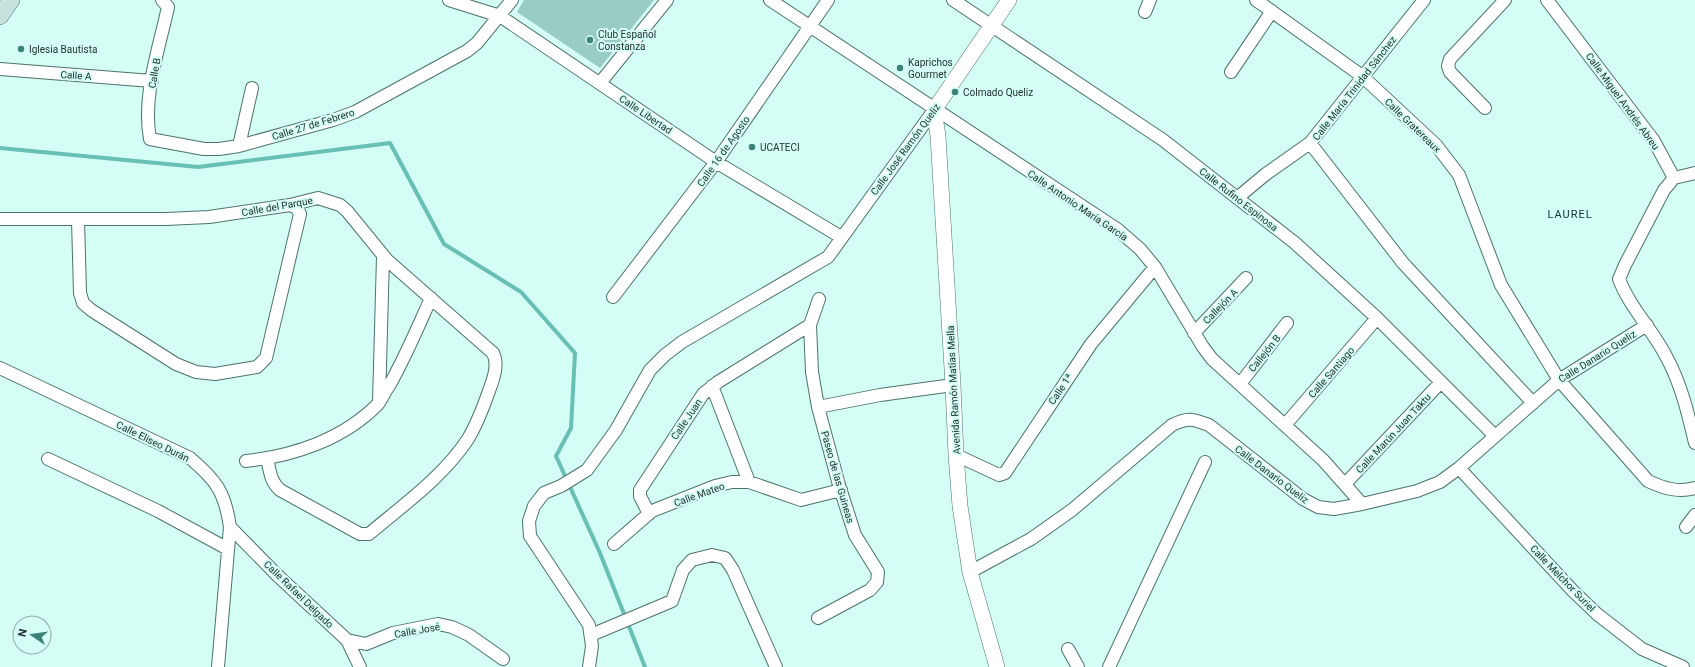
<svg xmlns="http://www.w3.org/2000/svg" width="1695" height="667" viewBox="0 0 1695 667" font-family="Roboto,sans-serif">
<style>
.green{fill:#98ccc4}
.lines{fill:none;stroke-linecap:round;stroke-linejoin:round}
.stream{stroke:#68bfb3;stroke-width:4}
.minor-casing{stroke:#4d726c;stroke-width:14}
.tertiary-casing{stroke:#4d726c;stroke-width:16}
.secondary-casing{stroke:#4d726c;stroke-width:18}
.minor{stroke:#fff;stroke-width:12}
.tertiary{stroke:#fff;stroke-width:15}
.secondary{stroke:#c6e2df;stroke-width:17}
.poi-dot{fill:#3c8279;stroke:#d4fdf6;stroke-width:1.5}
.labels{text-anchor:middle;stroke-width:4;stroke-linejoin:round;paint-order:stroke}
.poi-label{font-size:10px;fill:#233331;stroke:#d4fdf6;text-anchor:start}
.street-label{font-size:10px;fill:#233331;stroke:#d4fdf6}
.neighbourhood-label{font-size:11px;letter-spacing:1px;fill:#0f3530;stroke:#d4fdf6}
</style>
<rect width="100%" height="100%" fill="#d4fdf6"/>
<path class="green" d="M524,0h130l-54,68 -83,-56z"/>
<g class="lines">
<path class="stream" d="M0,148l198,19 192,-24 54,101 77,48 54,61 -4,75 -15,28 44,97 45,114"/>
<g class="minor-casing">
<path id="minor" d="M162,0l6,7c-9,42 -26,89 -18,132l54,10h15l20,-3 94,-26 22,-8 112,-61 10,-8 35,-43
M449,0l51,16 216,146 125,75
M770,0l347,229 23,20 15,18 48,80 9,12 111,101 39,44
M953,0l210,140 132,103 82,75 117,117
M1256,0l106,76 74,69 23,30 42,110 58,95 89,101c15,7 30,12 47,7
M1547,0l107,141 20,37
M1145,12l5,-12
M0,69l152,12
M1231,72l41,-61
M600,83l67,-83
M1485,108l-35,-36 -2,-6 2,-7 55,-59
M1310,143l93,120 130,140
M239,146l13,-58
M1674,178l-10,12 -39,75 -6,14c11,29 34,51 48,79 14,26 21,55 28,85
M1674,178l21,-5
M1237,198l29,-24 44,-31 114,-143
M0,219h166l43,-2 81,-12 28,-7 22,7 7,6 40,49 106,93c6,12 0,27 -4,38 -6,17 -12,33 -21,48 -25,38 -65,66 -99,95h-9l-80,-44c-10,-9 -10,-19 -13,-32
M78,220l2,73 3,10 8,7 85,54 20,8 19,2 42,-7 9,-9 34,-144 -3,-6 -7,-3
M613,297l103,-135 112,-162
M1194,333l52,-55
M0,368l190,90c26,22 35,34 40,69l-12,140
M1240,384l47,-61
M712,386l37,96
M379,402l4,-145
M818,407l62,-12 73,-10
M1285,425l92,-107
M956,455l43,20 6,-2 86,-129 64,-77
M48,459l110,52 70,38
M246,461c48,-5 98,-22 132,-57 4,-5 7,-13 11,-18 16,-28 29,-59 42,-88
M1459,468l114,123 24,23 45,35 41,18
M1345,484l96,-102
M649,514l-9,-18v-6l63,-96 15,-12 92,-57
M230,527l47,48 70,65 13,27
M1686,527l9,-12
M614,544l38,-33 63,-25 17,-4h17l52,18 40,-10
M970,572l61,-33 41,-29 100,-85c16,-8 21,-6 37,0l94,74 15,8 16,2 28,-5 55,-13 23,-9 19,-14 100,-88 88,-55
M818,618l52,-28 7,-8 1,-10 -23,-37 -16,-50 -21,-78 -6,-35 -2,-47 9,-26
M591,635l81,-34 11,-31 9,-10 20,-5 13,3 8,12 43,97
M347,640l19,4 27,-11 45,-9 14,3 17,8 34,24
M1068,649l10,18
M589,667l3,-21 -3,-21 -59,-89 -1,-15 5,-15 10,-13 17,-7 26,-16 29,-40 34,-60 15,-15 17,-13 146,-85 106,-147
M1109,667l96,-205"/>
</g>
<g class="tertiary-casing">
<path id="tertiary" d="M997,667l-27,-95 -10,-66 -4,-51 -3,-70 -15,-249 -4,-26 75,-110"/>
</g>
<g class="secondary-casing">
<path id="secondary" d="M0,16l11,-16"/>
</g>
<use href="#minor" class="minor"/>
<use href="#tertiary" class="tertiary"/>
<use href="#secondary" class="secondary"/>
</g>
<g class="poi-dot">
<circle cx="590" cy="40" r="4"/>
<circle cx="21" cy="49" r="4"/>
<circle cx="900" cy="68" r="4"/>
<circle cx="955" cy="92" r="4"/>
<circle cx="752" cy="147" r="4"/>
</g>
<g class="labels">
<g class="poi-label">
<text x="598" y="38">Club Español<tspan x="598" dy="12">Constanza</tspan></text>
<text x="29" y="53">Iglesia Bautista</text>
<text x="908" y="66">Kaprichos<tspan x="908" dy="12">Gourmet</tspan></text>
<text x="963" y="96">Colmado Queliz</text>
<text x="760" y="151">UCATECI</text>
</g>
<g class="street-label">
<text transform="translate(154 73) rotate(-80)" y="4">Calle B</text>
<text transform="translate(76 75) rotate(4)" y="4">Calle A</text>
<text transform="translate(1354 88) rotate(-52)" y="4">Calle María Trinidad Sánchez</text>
<text transform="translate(1623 101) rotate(54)" y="4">Calle Miguel Andrés Abreu</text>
<text transform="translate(646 114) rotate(34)" y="4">Calle Libertad</text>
<text transform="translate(313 124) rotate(-17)" y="4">Calle 27 de Febrero</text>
<text transform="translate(1413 125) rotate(44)" y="4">Calle Gratereaux</text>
<text transform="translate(905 149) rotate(-54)" y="4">Calle José Ramón Queliz</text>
<text transform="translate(723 151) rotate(-55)" y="4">Calle 16 de Agosto</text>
<text transform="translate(1239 199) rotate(38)" y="4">Calle Rufino Espinosa</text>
<text transform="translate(1078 205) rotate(34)" y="4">Calle Antonio María García</text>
<text transform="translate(277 206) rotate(-10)" y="4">Calle del Parque</text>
<text transform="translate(1220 306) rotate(-46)" y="4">Callejón A</text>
<text transform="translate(1264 353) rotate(-51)" y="4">Callejón B</text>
<text transform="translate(1597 356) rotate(-32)" y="4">Calle Danario Queliz</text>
<text transform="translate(1331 372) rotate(-49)" y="4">Calle Santiago</text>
<text transform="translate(1060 389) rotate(-56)" y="4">Calle 1ª</text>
<text transform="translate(953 390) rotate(-93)" y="4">Avenida Ramón Matías Mella</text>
<text transform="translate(686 419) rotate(-56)" y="4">Calle Juan</text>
<text transform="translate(1393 433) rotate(-47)" y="4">Calle Marún Juan Taktu</text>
<text transform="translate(153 441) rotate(26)" y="4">Calle Eliseo Durán</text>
<text transform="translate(1272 474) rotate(37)" y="4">Calle Danario Queliz</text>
<text transform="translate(838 477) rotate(74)" y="4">Paseo de las Guineas</text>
<text transform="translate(699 494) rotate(-20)" y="4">Calle Mateo</text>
<text transform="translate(1563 578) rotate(46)" y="4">Calle Melchor Suriel</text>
<text transform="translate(299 594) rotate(44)" y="4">Calle Rafael Delgado</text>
<text transform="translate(417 630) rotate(-10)" y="4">Calle José</text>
</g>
<g class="neighbourhood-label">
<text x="1570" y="218">LAUREL</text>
</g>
</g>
<g transform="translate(32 635) rotate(283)"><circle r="19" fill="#d4fdf6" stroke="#8daca7"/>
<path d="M0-3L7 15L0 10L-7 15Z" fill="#3c8279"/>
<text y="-6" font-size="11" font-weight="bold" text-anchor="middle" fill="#233331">N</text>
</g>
</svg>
